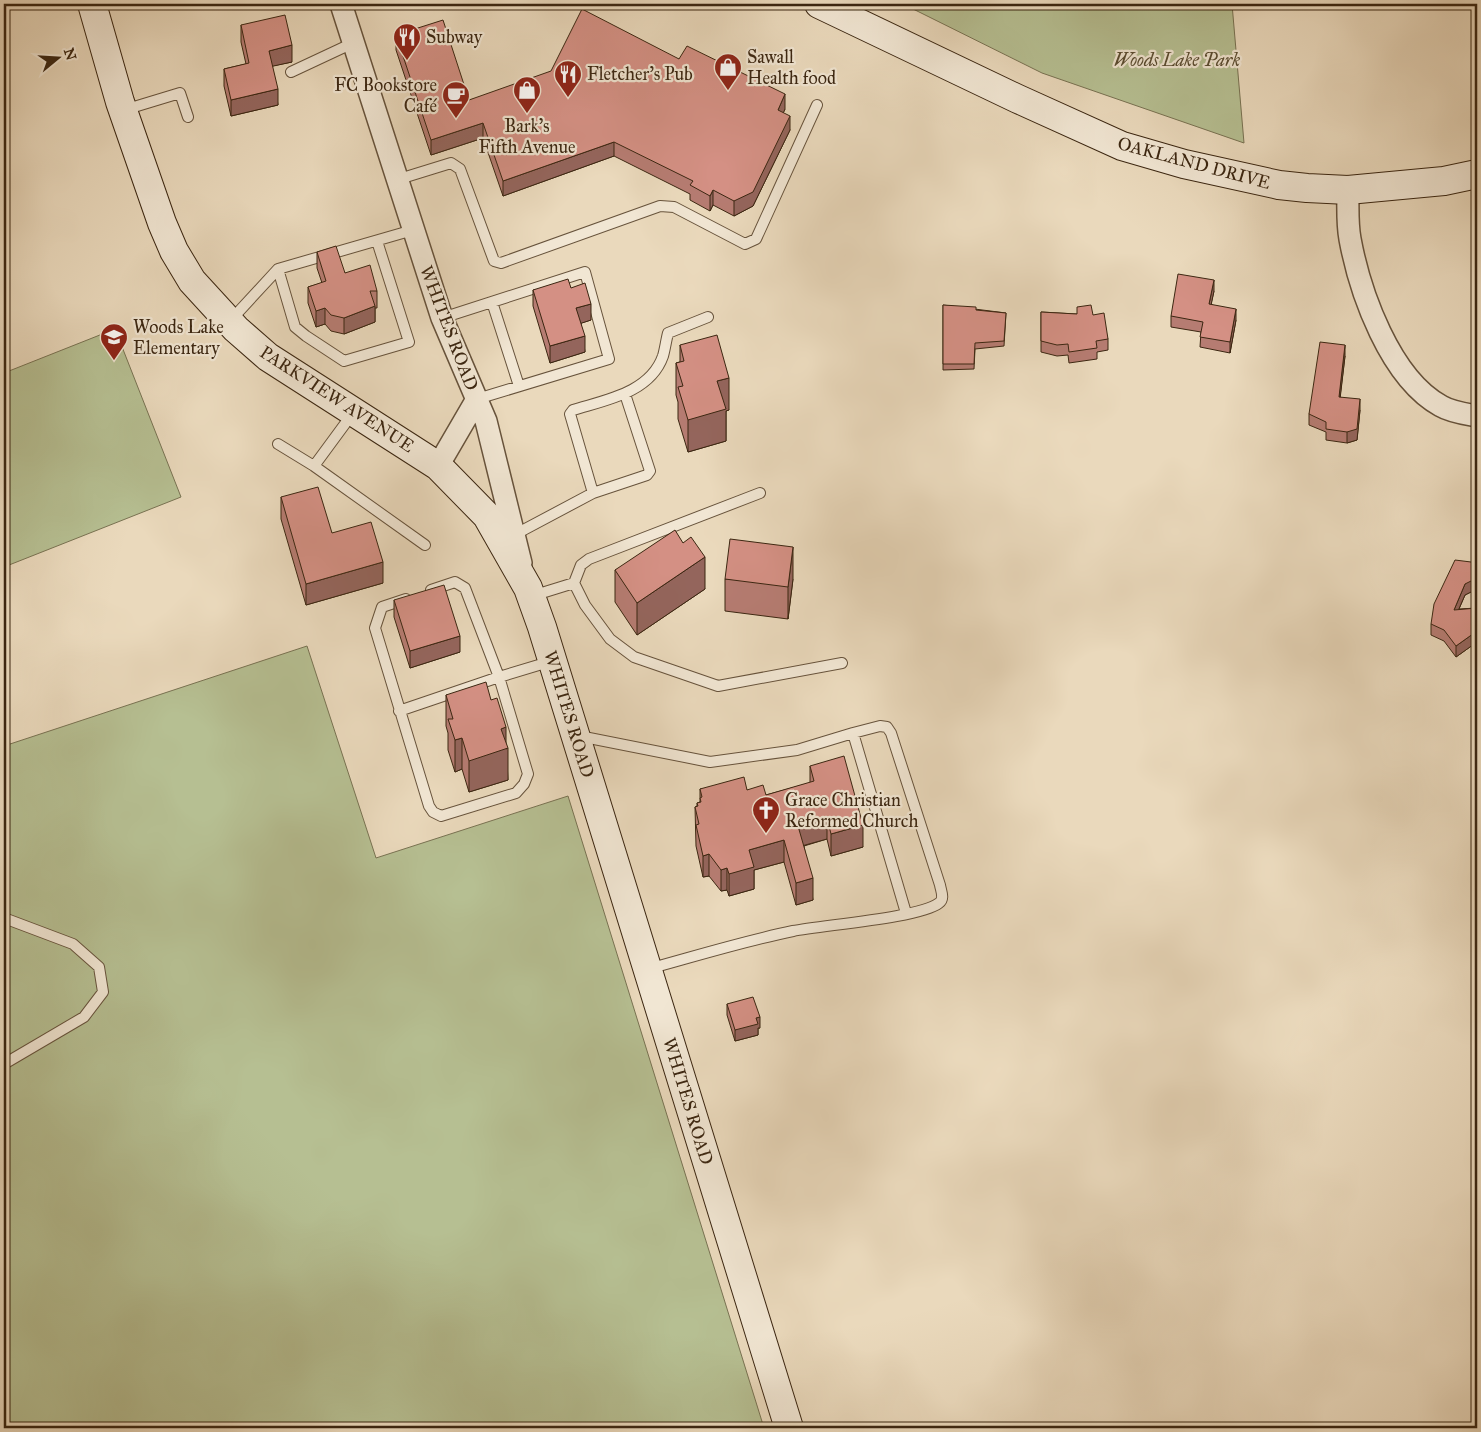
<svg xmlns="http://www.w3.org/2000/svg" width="1481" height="1432" viewBox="0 0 1481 1432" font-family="'IM FELL Great Primer',serif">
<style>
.green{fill:#b6bf92;stroke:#787252}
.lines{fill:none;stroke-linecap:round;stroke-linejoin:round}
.lane-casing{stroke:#67533c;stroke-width:12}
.street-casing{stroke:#67533c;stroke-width:24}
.secondary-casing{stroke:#3b2611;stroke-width:30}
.lane{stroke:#f1e6d3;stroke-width:10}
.street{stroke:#f1e6d3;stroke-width:21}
.secondary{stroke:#f1e6d3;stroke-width:28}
.wall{fill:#b67c72;stroke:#3b2611}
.shaded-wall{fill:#94655c;stroke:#3b2611}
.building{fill:#d49084;stroke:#3b2611}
.labels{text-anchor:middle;stroke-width:4.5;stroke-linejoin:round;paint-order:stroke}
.poi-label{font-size:18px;fill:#3b2611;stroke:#f1e6d3;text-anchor:start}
.park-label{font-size:18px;font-style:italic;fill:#5a4c31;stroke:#f1e6d3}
.street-label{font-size:18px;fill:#3b2611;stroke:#f1e6d3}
</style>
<rect width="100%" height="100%" fill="#ead9bc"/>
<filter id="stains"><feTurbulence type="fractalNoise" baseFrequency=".004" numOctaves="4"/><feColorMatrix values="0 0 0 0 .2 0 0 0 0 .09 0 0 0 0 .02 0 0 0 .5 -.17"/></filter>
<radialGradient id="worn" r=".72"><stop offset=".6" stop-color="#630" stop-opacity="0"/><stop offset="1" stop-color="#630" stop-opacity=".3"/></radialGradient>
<path class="green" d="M903,4h329l12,139 -202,-70z
M115,329l66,168 -177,70v-194z
M307,646l69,212 192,-62 196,632h-760v-682z"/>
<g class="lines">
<g class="lane-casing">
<path id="lane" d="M291,72l62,-29
M124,110l56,-17 8,24
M396,180l55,-17 9,6 34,92 7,2 159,-57 14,1 71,37 11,-5 61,-134
M278,269l17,58 11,9 38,25 65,-19 -32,-101
M492,302l27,84
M442,318l143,-46 24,87 -132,40
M230,321l48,-52 135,-39
M353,413l-39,53 111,79
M278,444l36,22
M593,493l-23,-79 3,-4c32,-10 77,-17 90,-54 2,-7 3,-15 5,-23l40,-16
M760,493l-171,66 -8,6 -7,18 11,22 25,34 24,18 84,29 124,-23
M514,535l79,-42 54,-18 3,-4 -25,-77
M532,596l42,-13
M406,599l-24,8 -7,21 54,178 4,6 8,4 75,-23 8,-9 4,-10 -29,-97 53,-16
M399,711l100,-34 -34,-89 -10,-6 -24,8
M853,733l53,180
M579,736l131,26 87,-12 56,-17 27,-7 7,1 4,6 49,152c1,6 5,14 -1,18 -19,15 -117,22 -146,28 -49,10 -97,25 -145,38
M4,918l69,26 26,23 4,25 -19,25 -80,47"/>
</g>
<g class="street-casing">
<path id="street" d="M341,4l101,314 44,103 35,142
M1348,190c0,16 -1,33 2,49 10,54 40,139 91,167 10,6 25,8 36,10
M438,466l39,-67"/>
</g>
<g class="secondary-casing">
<path id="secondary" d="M92,4l28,98 42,121 12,28 18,30 44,48 32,28 170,109 49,50 41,72 14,39 247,801
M819,4l199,95 104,47 62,18 95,21 28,3 41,2 96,-9 33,-7"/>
</g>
<use href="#lane" class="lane"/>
<use href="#street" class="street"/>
<use href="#secondary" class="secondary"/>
</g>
<path class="wall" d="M241,25l51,37 -20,4 6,39 -47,11 -7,-30v-17l22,-5 -5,-22z
M396,35l73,65 210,-41 106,50 -2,4 7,17 -37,76 -19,10 -21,-11 -3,6 -20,-11v-6l-76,-38 -111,40 -20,-58 -52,17 -35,-105z
M317,252l28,21 32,18v17h-2v14l-31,12 -13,-3 -6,-7 -9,3 -8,-24v-16l14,-4 -5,-15z
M571,288l20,32 -10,3 4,29 -35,11 -17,-57v-16z
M1214,291l-3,13 25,16 -6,33 -30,-6 1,-15 -30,-5v-11z
M943,305l63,8 -2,33 -29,3 -1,20 -31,1z
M1041,312l52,3 15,24v11l-11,2v7l-28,4 -1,-8 -11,1 -16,-4z
M680,345l49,65 -3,1v30l-38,11 -10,-33v-17l-2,-7v-32l4,-1z
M1345,356l-5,41 20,13 -3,30 -10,3 -21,-3v-8l-17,-7v-11z
M281,497l51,36 51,50 -77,22 -25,-86z
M683,543l22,46 -68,46 -22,-33v-32z
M725,579h68l-5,40 -63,-8z
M1476,579l-3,12 -8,4 -6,14 18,-1v34l-21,15 -12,-16 -13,-6v-11z
M394,600l66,52 -50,16 -16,-51z
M446,695l45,5 15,44 2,36 -39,12 -7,-23 -7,3 -7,-22v-17l-2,-7z
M810,766l53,81 -32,9 -4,-17 -23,7 9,54 -17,5 -12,-43 -30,8v19l-25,7 -2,-6 -6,1 -12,-15 -6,1 -7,-31 -1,-39 2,-1v-3l3,-1v-13l47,1 19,5 44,-12z
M727,1004l33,24h-2v7l-23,6 -8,-26z"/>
<path class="shaded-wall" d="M292,45v17l-23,5v-16z
M278,89v16l-47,11v-16z
M785,94v15l-7,16v-15z
M790,116v14l-37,76 -19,10v-15z
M483,123v15l-52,17v-15z
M614,142v14l-111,40v-15z
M713,190v15l-3,6v-15z
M1214,280v11l-5,24v-11z
M591,304v16l-15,5v-17z
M375,306v16l-31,12v-16z
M325,308v16l-9,3v-16z
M1236,309v11l-6,33v-11z
M585,336v16l-35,11v-17z
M1345,345v11l-6,52v-11z
M729,378v32l-3,1v30l-38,11v-32l29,-39z
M1360,399v11l-3,30 -10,3v-11z
M793,547v32l-5,40v-32z
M705,557v32l-68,46v-32z
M383,562v21l-77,22v-21z
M1476,568v11l-3,12 -8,4 -11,25v-10l11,-26z
M1477,631v11l-21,15v-11z
M460,636v16l-50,16v-17z
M506,727v22l2,-1v32l-39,12v-31l32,-32z
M462,738v31l-7,3v-32z
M827,818v21l-29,8v-21z
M863,825v22l-32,9v-22z
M784,840v22l-30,8v19l-25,7v-22l20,-24z
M709,854v22l-6,1v-21z
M727,868v22l-6,1v-21z
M813,878v22l-17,5v-22z
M760,1017v11h-2v7l-23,6v-11l21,-12z"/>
<path class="building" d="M582,9l97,50 8,-13 98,48 -7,16 12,6 -37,76 -19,9 -21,-11 -3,6 -20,-11 3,-4 -79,-39 -111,39 -20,-58 -52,17 -35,-105 47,-15 26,80 82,-29z
M285,15l7,30 -23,6 9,38 -47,11 -7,-31 25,-6 -8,-38z
M336,246l9,27 25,-8 7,26h-7l5,15 -31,12 -13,-3 -6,-7 -9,3 -8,-24 18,-6 -9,-29z
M1178,274l36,6 -5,24 27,5 -6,33 -30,-5 3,-15 -32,-6z
M568,279l3,9 14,-5 6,21 -15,4 9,28 -35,10 -17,-56z
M943,305l33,2v3l30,3 -2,28 -29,2 -1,21h-31z
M1091,305l2,10 11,-2 4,26 -12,2 1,7 -28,4 -1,-8 -11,1 -16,-4v-29l36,2v-7z
M717,335l12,43 -12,3 9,28 -38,11 -10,-33 5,-1 -7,-23 8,-2 -4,-16z
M1320,342l25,3 -6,52 21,2 -3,30 -10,3 -21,-3v-7l-17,-8z
M318,487l14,46 39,-11 12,40 -77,22 -25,-87z
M675,530l8,13 8,-6 14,20 -68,46 -22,-33z
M730,539l63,8 -5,40 -63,-8z
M1455,560l16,2 5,6 -3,12 -8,4 -11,26 23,-2v23l-21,15 -12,-16 -13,-6 3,-20z
M444,585l16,51 -50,15 -16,-51z
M486,682l5,18 6,-2 9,29 -5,2 7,19 -39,13 -7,-23 -7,2 -7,-21h5l-7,-24z
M844,756l19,69 -32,9 -4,-16 -29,8 15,52 -17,5 -12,-43 -35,10 5,17 -25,7 -2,-6 -6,2 -12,-16 -6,2 -7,-31 3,-1 -4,-17 3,-1 -1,-3 4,-1 -1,-4 2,-1 -2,-8 44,-12 3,13 16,-5 3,10 48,-14 -4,-15z
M753,997l7,20 -4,1 2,6 -23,6 -8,-26z"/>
<defs>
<g id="restaurant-pin" transform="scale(1.4375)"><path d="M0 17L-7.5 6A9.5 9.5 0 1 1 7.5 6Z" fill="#8f2418" stroke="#f1e6d3"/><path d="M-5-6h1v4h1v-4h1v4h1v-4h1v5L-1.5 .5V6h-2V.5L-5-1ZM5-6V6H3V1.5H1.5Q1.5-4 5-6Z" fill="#fff"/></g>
<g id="shop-pin" transform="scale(1.4375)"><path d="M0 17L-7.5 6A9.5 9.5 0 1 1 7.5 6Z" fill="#8f2418" stroke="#f1e6d3"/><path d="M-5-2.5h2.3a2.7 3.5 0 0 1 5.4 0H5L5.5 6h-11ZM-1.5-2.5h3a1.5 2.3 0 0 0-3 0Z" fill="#fff"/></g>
<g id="cafe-pin" transform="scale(1.4375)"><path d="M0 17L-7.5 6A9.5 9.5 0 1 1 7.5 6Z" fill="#8f2418" stroke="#f1e6d3"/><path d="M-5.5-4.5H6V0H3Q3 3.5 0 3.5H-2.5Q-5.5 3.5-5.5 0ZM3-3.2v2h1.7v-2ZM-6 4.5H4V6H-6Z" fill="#fff"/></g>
<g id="school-pin" transform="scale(1.4375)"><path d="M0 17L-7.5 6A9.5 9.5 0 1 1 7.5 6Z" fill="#8f2418" stroke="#f1e6d3"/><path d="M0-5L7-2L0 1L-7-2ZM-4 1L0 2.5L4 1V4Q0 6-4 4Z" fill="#fff"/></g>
<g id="church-pin" transform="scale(1.4375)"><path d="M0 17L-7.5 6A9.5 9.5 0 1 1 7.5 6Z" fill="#8f2418" stroke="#f1e6d3"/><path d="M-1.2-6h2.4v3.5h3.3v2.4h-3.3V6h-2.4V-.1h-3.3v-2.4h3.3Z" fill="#fff"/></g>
</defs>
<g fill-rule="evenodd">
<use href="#restaurant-pin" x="407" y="37"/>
<use href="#shop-pin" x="728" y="67"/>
<use href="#restaurant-pin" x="568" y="74"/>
<use href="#shop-pin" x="527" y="90"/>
<use href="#cafe-pin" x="456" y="95"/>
<use href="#school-pin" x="114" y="337"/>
<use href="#church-pin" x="766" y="810"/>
</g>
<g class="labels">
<g class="poi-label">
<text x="426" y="43">Subway</text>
<text x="747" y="63">Sawall<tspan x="747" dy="21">Health food</tspan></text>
<text x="587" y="80">Fletcher's Pub</text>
<text x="437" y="91" text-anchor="end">FC Bookstore<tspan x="437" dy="21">Café</tspan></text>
<text x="527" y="132" text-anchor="middle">Bark's<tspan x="527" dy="21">Fifth Avenue</tspan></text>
<text x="133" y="333">Woods Lake<tspan x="133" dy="21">Elementary</tspan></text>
<text x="785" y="806">Grace Christian<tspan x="785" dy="21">Reformed Church</tspan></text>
</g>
<g class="park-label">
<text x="1177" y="66">Woods Lake Park</text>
</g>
<g class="street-label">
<text transform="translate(1194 163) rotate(15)" y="6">OAKLAND DRIVE</text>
<text transform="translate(449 328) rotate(69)" y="6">WHITES ROAD</text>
<text transform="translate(337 399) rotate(33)" y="6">PARKVIEW AVENUE</text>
<text transform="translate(569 714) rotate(73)" y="6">WHITES ROAD</text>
<text transform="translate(688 1101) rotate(73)" y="6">WHITES ROAD</text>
</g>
</g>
<rect width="1481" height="1432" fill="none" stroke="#ead9bc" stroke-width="20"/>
<rect x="5" y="5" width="1471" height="1422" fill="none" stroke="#3b2611" stroke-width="2.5"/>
<rect x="10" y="10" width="1461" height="1412" fill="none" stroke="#3b2611"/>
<g transform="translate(58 58) rotate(72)" stroke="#f1e6d3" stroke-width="4" paint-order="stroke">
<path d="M0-4L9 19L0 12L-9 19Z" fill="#3b2611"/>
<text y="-8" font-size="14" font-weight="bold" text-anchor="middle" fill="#3b2611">N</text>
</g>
<rect width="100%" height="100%" filter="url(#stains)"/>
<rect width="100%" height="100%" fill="url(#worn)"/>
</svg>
